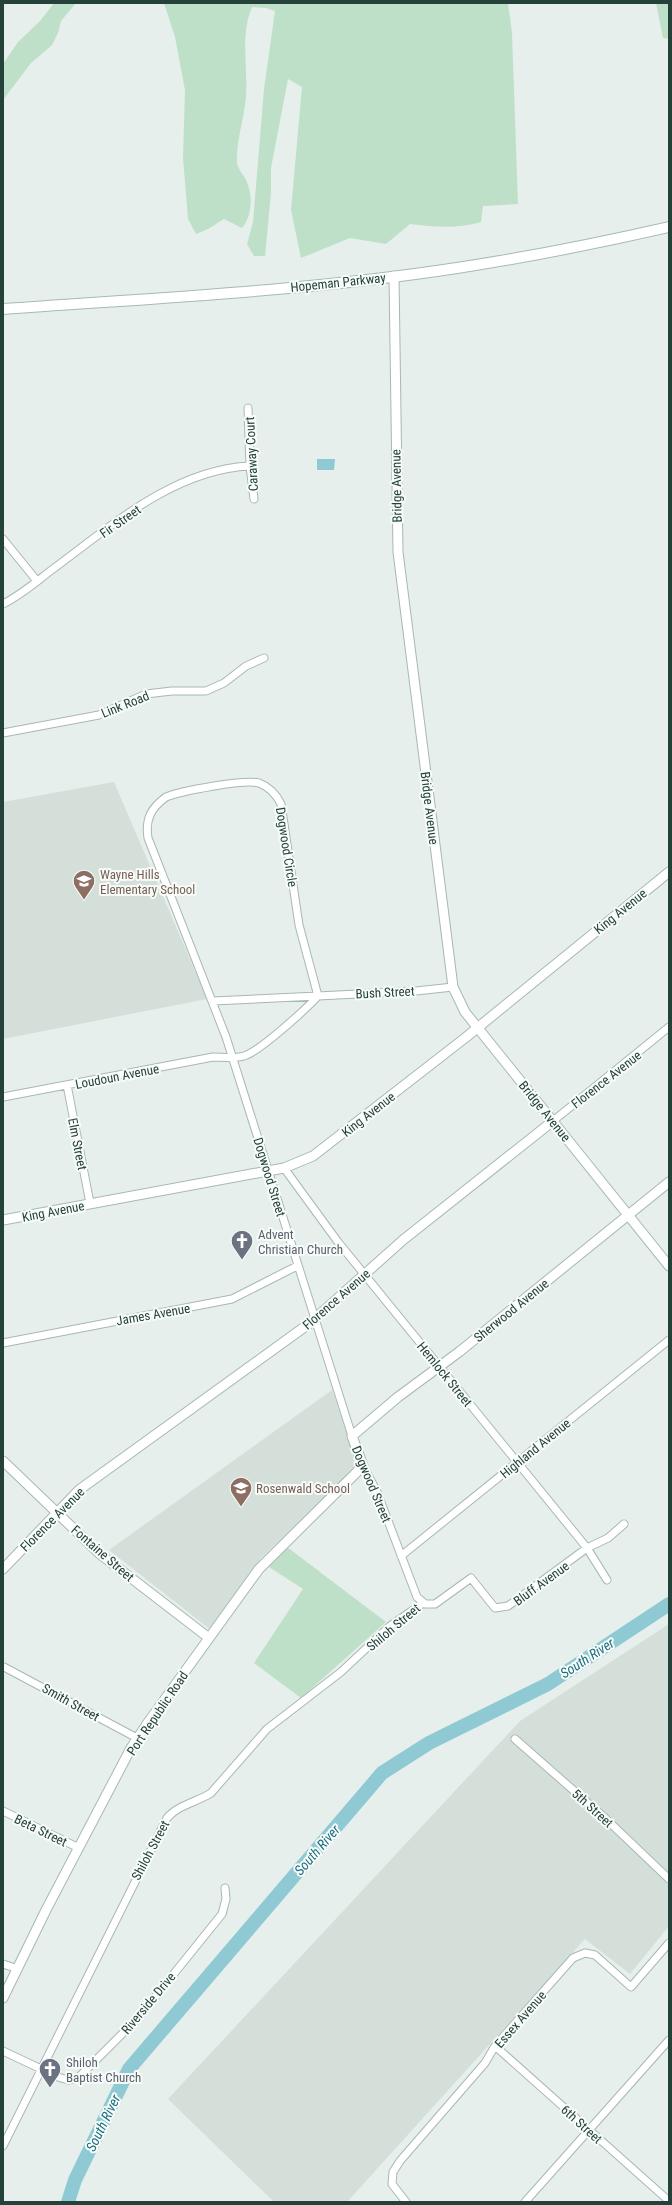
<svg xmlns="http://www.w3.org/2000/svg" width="672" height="2205" viewBox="0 0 672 2205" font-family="'Roboto Condensed',sans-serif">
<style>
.built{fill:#d4dfda}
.green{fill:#bfe0c8}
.water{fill:#8ec9d4}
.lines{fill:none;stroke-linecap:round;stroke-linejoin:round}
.river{stroke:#8ec9d4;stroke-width:14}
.minor-casing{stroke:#a8b8b2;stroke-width:9}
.tertiary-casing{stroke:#a8b8b2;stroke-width:11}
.secondary-casing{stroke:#a4bbb3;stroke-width:12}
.minor{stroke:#fff;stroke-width:7}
.tertiary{stroke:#fff;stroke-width:9}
.secondary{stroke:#fff;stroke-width:10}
.labels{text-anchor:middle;stroke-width:4;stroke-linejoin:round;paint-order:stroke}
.street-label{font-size:13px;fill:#24423a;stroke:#f7fbf9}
.education-label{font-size:13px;fill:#785e54;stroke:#f7fbf9;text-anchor:start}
.worship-label{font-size:13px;fill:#5b616d;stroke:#f7fbf9;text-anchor:start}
.water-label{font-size:14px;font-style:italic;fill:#1c6f80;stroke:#f7fbf9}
</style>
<rect width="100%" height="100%" fill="#e6efeb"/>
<path class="built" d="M114,782l93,217 -204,40v-237z
M332,1390l27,76 -98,92 -50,72 -102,-80z
M669,1624v302l-39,48 -45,-35 -238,263h-73l-106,-103 352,-378z"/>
<path class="green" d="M54,3h22l-15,18 -3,12 -6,12 -21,18 -28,37v-36l15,-22 22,-21z
M164,3h344l4,30 6,171 -35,2 -2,16c-25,7 -46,5 -71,2l-24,20 -36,-6 -49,20 -10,-48 11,-123 -14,-8 -17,89v25l-6,63h-11l-7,-12 6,-22 11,-133 11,-78 -9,-3 -14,-1c-12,28 -4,60 -6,90 -2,22 -10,45 -9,66 1,7 8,13 10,19 6,15 5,34 -5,46l-18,-9 -16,10 -12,5 -8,-15 -5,-61 2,-68 -10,-53z
M656,3h13v36l-6,-1z
M287,1547l99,75 -85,76 -47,-35 49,-74 -34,-22z"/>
<path class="water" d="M317,459h18l-1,11h-17z"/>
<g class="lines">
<path class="river" d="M68,2202l7,-22 54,-111 253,-296 47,-30 119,-59 121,-80"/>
<g class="minor-casing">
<path id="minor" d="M248,408l2,58 4,33
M3,539l34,42
M3,604c18,-9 34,-23 50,-35 58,-43 122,-100 197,-103
M3,733l96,-18 47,-21 26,-3h34l18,-8 22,-17 18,-8
M213,1001l105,-5 -19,-71 -18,-121c-5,-10 -11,-17 -22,-21 -15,-4 -78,8 -93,14 -15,11 -21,22 -18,41l78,199 126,399
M67,1085l23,118
M3,1097l210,-40c9,0 21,2 31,-1 15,-4 62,-47 74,-60l98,-5 37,-4
M553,1121l116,-94
M284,1168l54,74 249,306 20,32
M3,1343l229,-44 65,-33
M363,1466l14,26 40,105 8,7h10l36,-26 24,30 13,-2 79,-58 21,-10 16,-14
M401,1556l268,-216
M4,1667l133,71
M515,1739l90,79 64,61
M3,1811l76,37
M3,1964l15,5
M495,2046l174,155
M3,2051l55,26 10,3 10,-2 61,-61 83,-103 4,-15 -1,-11
M3,2146l164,-328c11,-13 30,-16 44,-25l56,-64 74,-57 49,-46 33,-23
M406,2202l-14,-18 1,-12 7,-11 85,-98 10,-17 78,-88 12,-5 10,2 36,32 38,-44
M525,2202l144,-162"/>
</g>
<g class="tertiary-casing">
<path id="tertiary" d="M394,276l4,276 55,435 12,25 204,254
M3,1220l281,-52 29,-12 152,-118 204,-166
M3,1461l97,93 109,84
M3,1569l76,-79 231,-167 93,-83 150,-119
M3,1998l43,-88 85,-162 16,-24 112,-155 104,-103 -11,-30 46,-39 61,-45 210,-170"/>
</g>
<g class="secondary-casing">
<path id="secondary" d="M3,309c151,-11 304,-18 454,-41 71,-11 142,-25 212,-41"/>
</g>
<use href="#minor" class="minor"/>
<use href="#tertiary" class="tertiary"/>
<use href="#secondary" class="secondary"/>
</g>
<defs>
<g id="school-pin" transform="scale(1.15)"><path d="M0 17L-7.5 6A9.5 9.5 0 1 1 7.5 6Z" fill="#8d6e63" stroke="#f7fbf9"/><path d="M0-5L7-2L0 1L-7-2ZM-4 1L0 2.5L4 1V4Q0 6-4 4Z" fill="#fff"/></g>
<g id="church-pin" transform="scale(1.15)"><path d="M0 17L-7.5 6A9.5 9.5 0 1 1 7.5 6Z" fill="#6b7280" stroke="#f7fbf9"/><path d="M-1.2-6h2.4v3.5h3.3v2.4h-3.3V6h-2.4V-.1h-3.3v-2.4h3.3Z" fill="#fff"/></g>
</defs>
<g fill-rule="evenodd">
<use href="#school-pin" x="84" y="881"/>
<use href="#church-pin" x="242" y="1241"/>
<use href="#school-pin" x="241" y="1488"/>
<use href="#church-pin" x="50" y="2069"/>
</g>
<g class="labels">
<g class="street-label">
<text transform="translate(338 282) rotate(-6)" y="5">Hopeman Parkway</text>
<text transform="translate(251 454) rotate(-93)" y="5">Caraway Court</text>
<text transform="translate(396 486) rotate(-91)" y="5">Bridge Avenue</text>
<text transform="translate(120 521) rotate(-35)" y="5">Fir Street</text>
<text transform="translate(125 704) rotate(-22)" y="5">Link Road</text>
<text transform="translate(430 808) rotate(83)" y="5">Bridge Avenue</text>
<text transform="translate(287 847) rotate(81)" y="5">Dogwood Circle</text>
<text transform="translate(620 911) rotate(-39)" y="5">King Avenue</text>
<text transform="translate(385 992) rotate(-3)" y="5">Bush Street</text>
<text transform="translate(117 1076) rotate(-11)" y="5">Loudoun Avenue</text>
<text transform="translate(606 1079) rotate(-38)" y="5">Florence Avenue</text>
<text transform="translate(545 1111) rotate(51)" y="5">Bridge Avenue</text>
<text transform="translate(368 1114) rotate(-38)" y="5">King Avenue</text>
<text transform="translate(78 1144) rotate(79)" y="5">Elm Street</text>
<text transform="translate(270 1177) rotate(73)" y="5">Dogwood Street</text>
<text transform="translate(53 1211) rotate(-11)" y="5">King Avenue</text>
<text transform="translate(336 1299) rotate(-41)" y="5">Florence Avenue</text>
<text transform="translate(511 1310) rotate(-39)" y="5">Sherwood Avenue</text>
<text transform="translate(153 1314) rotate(-10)" y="5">James Avenue</text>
<text transform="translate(445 1374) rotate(51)" y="5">Hemlock Street</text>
<text transform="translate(535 1448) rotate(-39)" y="5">Highland Avenue</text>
<text transform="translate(372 1484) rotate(67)" y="5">Dogwood Street</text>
<text transform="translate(52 1519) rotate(-45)" y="5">Florence Avenue</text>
<text transform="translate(103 1553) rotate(41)" y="5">Fontaine Street</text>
<text transform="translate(541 1583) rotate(-36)" y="5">Bluff Avenue</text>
<text transform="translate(393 1627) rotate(-40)" y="5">Shiloh Street</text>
<text transform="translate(71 1702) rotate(29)" y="5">Smith Street</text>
<text transform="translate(157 1713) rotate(-56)" y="5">Port Republic Road</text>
<text transform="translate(593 1808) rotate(42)" y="5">5th Street</text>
<text transform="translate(41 1830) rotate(26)" y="5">Beta Street</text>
<text transform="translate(150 1850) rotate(-62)" y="5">Shiloh Street</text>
<text transform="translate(148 2003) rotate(-50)" y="5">Riverside Drive</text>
<text transform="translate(520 2019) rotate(-49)" y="5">Essex Avenue</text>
<text transform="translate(582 2124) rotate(42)" y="5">6th Street</text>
</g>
<g class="education-label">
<text x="100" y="879">Wayne Hills<tspan x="100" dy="15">Elementary School</tspan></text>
<text x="256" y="1493">Rosenwald School</text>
</g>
<g class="worship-label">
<text x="258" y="1239">Advent<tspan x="258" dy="15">Christian Church</tspan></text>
<text x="66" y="2067">Shiloh<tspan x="66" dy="15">Baptist Church</tspan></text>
</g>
<g class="water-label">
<text transform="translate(587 1658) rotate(-33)" y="5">South River</text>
<text transform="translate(317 1850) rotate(-49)" y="5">South River</text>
<text transform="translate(103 2123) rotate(-64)" y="5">South River</text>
</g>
</g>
<rect width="672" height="2205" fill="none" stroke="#24423a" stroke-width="8"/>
</svg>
